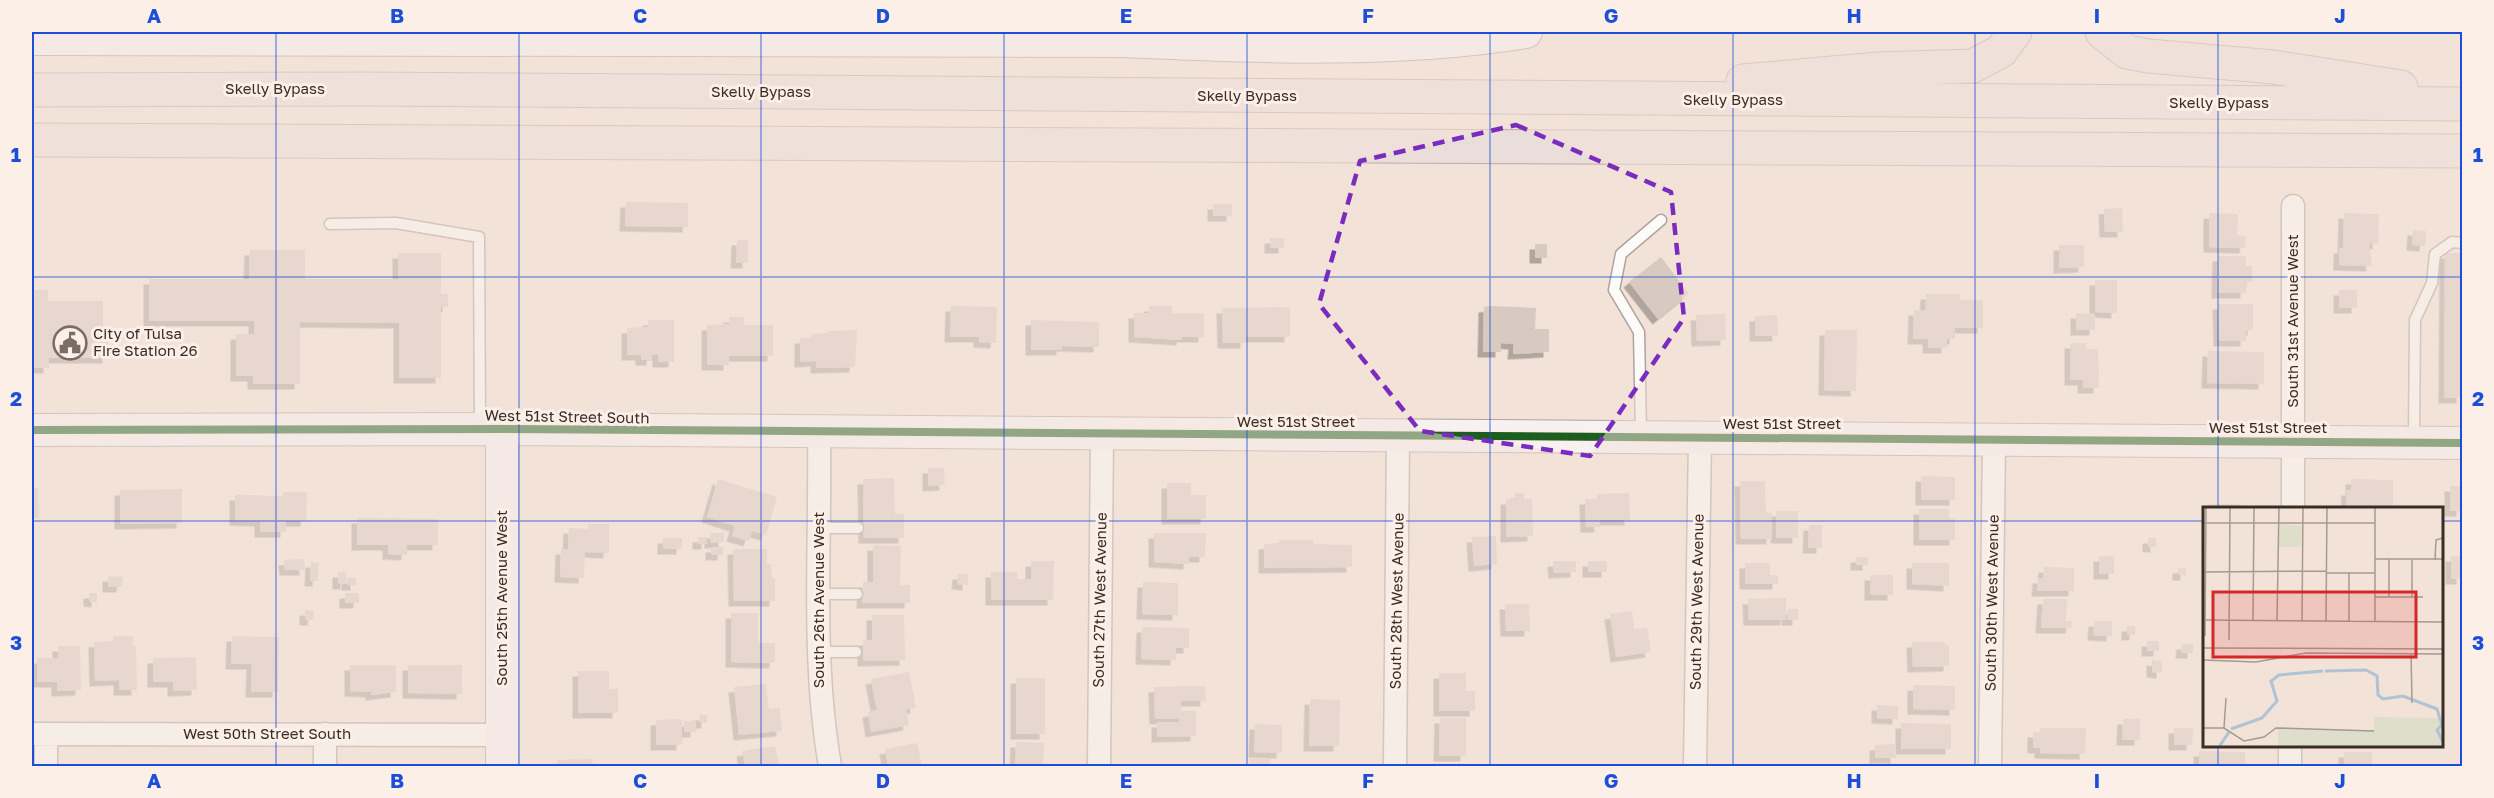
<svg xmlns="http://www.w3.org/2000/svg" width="2494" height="798" viewBox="0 0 2494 798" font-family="'Golos Text',sans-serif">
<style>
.building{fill:#d9cac1;filter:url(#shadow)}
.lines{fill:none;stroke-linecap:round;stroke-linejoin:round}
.lane-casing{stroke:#afa39c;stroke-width:13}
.street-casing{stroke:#afa39c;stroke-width:25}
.secondary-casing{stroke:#afa39c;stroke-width:34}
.highway-casing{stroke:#beaca5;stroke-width:35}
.lane{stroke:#fdfbf9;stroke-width:10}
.street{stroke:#fdfbf9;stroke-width:22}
.secondary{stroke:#f7f2f1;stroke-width:32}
.highway{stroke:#eadedb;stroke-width:33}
.cycleway-casing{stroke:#fcefe8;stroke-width:11}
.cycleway{stroke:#1b5e20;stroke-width:8}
.marked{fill:none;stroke:#7b2cbf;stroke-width:4.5;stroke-dasharray:12 8;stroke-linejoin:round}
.grid{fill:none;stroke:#1d4ed8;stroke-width:1.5;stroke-opacity:0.55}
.labels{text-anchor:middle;stroke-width:6;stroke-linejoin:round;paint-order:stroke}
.street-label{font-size:15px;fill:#392e27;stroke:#fcefe8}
.poi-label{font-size:15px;fill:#392e27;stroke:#fcefe8;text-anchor:start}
.inset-river{fill:none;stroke:#b0c3d4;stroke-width:3}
.inset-road{fill:none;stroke:#a89a91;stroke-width:1.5}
.view{fill:#d62828;fill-opacity:0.15;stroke:#d62828;stroke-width:3}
.inset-edge{fill:none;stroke:#392e27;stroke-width:3}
.neatline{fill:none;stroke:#1d4ed8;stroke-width:2}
.grid-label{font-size:20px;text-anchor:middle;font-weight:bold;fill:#1d4ed8}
</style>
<defs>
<filter id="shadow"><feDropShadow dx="-5.5" dy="5.5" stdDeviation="0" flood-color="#0004"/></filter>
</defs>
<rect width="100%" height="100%" fill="#f2e2d8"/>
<path class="building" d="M626,202l62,1v24l-63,-1z
M1213,204h19v12h-19z
M2122,208l1,24h-18l-1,-23z
M2209,213l29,1 -1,21 9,1 -1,12 -36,-1z
M2344,213l35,1 -1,30 -9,-1 3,23 -33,-1v-17h4z
M2413,230l13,1 -1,15 -13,-1z
M1270,238h14v10h-14z
M737,240h11v23h-12z
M1535,244h12v14h-12z
M2059,245h25v22l-25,1z
M250,250h55v29h93v-26h43v41h7v13h-7v71h-42v-55l-99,-1v62h-47v-8h-17v-42h18v-13h-105v-42h100z
M2445,253h17v145h-18z
M2218,256h28v10h6v16h-6v11h-29z
M1661,257l28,37 -31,25 -29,-37z
M2095,280h22v33l-22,-1z
M32,290h16v11h55v28h5v29h-59v10h-17z
M2339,290h18v18h-18z
M1926,294h34v6h23v28h-28v11h-8v9h-19v-9h-15l1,-29 11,1z
M2218,304h35v26l-7,1v10h-27z
M951,306l46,1 -1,36 -17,-1v-5h-29z
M1149,306h23v7h32v24h-22v3l-48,-3v-24h15z
M1492,306l44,2 -1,21h14v23l-36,2 1,-10 -13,-1v9h-18l1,-45z
M1290,307v30h-44v6h-23l-1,-35z
M2076,313l19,1v16h-19z
M1725,314l1,26 -29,1 -1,-26z
M1777,315l1,21h-23v-20z
M729,317h15v8h29v31h-44v9h-22v-40l22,-1z
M648,320h26v42h-16v-7h-6v5h-11v-5h-14v-27l21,-1z
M1031,320l68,2v25l-37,-1v4h-31z
M857,330l-2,37 -39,1v-7l-16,1v-24h11v-4l17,-1v-2z
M1825,330h32l-1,61 -32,-1z
M2070,343h16v6h12l1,39h-16v-8h-13z
M2208,351l56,1v32l-57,-1z
M928,468h16l1,17 -17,1z
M1921,476l34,1v23h-34z
M894,478l1,36h9v24h-40l-1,-59z
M718,479l59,18 -11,38 -14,-4 -3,10 -17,-5 3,-10 -28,-9z
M2351,479l42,1v28h-47l1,-18h4z
M1740,481h25l1,32h6v26h-31z
M1167,483h24v12h15v24h-39z
M2450,486h12v25h-12z
M32,488h6l1,30h-7z
M182,489v34l-62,1v-34z
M283,492h24l-1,29h-20v11h-26v-11l-25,-1v-25l48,1z
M1515,493h9v6h8l1,37 -27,1v-38h9z
M1629,493l1,27h-31l1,7h-14l-1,-28h12v-5z
M2209,504h31v4h-31z
M1919,509h30v10h6v21h-36z
M1776,511h22v27h-22z
M357,518l81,1v26h-31v10l-19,-1v-9h-31z
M588,524h21v29l-24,-1 -1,26 -24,-1 1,-28h7l1,-21 19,1z
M1809,525h13v23h-14z
M710,533h14v9l-14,1z
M1154,533h52l-1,24h-16v7l-35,-2z
M1496,536l1,28 -23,2 -2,-29z
M698,537h9v7h-9z
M663,538h19v11h-19z
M2148,538h8v9h-8z
M1279,540h34v4l39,1v22l-88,1v-24l15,-1z
M873,545l28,1 -1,39h10v18h-48l1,-21h10z
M711,547h12v8h-12z
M733,549h34v15h4l1,14h3v23h-41z
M2099,556h15v18h-15z
M2451,556h10l1,23h-11z
M1856,557h12v8h-12z
M304,559l1,11h-20l-1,-10z
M1031,561h23l-1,39h-62v-28h26v7h14z
M1553,561h23v11l-22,1z
M1588,561h19v11h-19z
M311,562l8,1 -1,18h-8z
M1745,563h25v12h8v9h-33z
M1912,563h37v23l-37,-2z
M2044,567l30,1v23h-37l1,-13h5z
M2186,567v8h-8v-7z
M338,572h8v12h-8z
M958,574h10v11l-11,-1z
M1870,575h23v20h-23z
M108,576l15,1 -1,10h-14z
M347,578h9v7h-9z
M1143,582l35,1v32l-36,-1z
M89,593h8v9l-8,-1z
M345,593h14v10h-14z
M1786,598v22h-37l-1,-21z
M2043,599h24l-1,22h6l-1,7h-30z
M1505,604h24l1,27h-24z
M1787,609h11v11h-11z
M305,610l9,1 -1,9h-8z
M1632,611l2,18 13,-1 4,24 -35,5 -6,-43z
M731,613h27v30h17v20l-44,-1z
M872,615h32l1,45 -42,1v-21h9z
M2094,621h18v15l-19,-1z
M2127,626h8v9h-8z
M1142,627l47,1v20h-13v12l-35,-1z
M113,636h20v10h3l1,44h-18v-10l-24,1 -1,-39 19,-1z
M232,636l47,1 -1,55h-27l1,-28h-21z
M2147,641h12v10h-12z
M1912,642h33v3h4v21l-36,1z
M2182,644h11v9h-12z
M58,646h22l1,44 -24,1v-9h-20v-24h21z
M196,657l1,33 -24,1v-9h-20v-24z
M2152,660l10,1v12l-10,-1z
M350,665h46v27l-25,3v-3l-21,-1z
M408,665h54v29l-54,-1z
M578,671h31v18h9v24h-40z
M909,672l7,36 -10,1 3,16 -38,7 -3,-20 9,-2 -6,-31z
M1439,673h27v18h9v20h-36z
M1016,678h29v56h-29z
M766,684l3,25 11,-1 2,23 -43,4 -5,-48z
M1913,685l42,1v24l-42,-1z
M1205,686l1,15h-25v10h15v25l-39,1v-15h22v-4l-24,1 -1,-32z
M1310,699l30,1 -1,46h-30z
M1877,705l21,1v13l-21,-1z
M699,715h8v8h-7z
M1440,718h26v38h-27z
M682,719v26h-26v-25z
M2123,719h17v21h-18z
M684,721h12v11h-12z
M1901,723l50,1v25h-50z
M1255,724l27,1v28l-28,-1z
M2040,728h46l-1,26 -45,-1v-5h-7v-16h7z
M2174,728h19l-1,17h-18z
M1016,742l28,1 -1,23h-28z
M917,743l5,23h-34l-3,-17z
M1895,744l1,14h-21v-13z
M775,746l4,20h-34l-3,-15z
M2199,751l46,1v14h-46z
M2344,752h28v14h-28z
M592,759l1,7h-36v-6z
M1249,759h21v7h-20z
M1440,764h26v2h-26z"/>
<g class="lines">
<g class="lane-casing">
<path id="lane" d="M330,224l66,-1 83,14 1,189
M1641,434l-2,-102 -25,-42 7,-36 40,-34
M2414,439l1,-119 17,-37 3,-29 17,-12 10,1
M819,528h39
M819,594h38
M819,652h37"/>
</g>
<g class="street-casing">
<path id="street" d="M819,433c2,111 -8,223 11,333
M2293,508v-302
M32,734l470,1
M46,734v32
M325,766v-32
M1099,766l3,-332
M1395,766l3,-330
M1695,766l5,-329
M1990,766l4,-326
M2290,766v-20"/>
</g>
<g class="secondary-casing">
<path id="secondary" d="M32,39l1092,2c130,6 274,12 402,-9
M502,429v337
M32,430l470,-1 1960,14"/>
</g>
<g class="highway-casing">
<path id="highway" d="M2102,32l25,20 21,4 125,11 128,20
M1743,81l135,-12 95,-3 28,-15 14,-19
M32,90l334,-1 2096,15
M32,140l2430,11"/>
</g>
<use href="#lane" class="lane"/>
<use href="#street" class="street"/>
<use href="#secondary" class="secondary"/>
<use href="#highway" class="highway"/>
<g class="cycleway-casing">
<path id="cycleway" d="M32,430l470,-1 1960,14"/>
</g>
<use href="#cycleway" class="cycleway"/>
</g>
<path d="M0 0H2494V798H0ZM1516,125l155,67 13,126 -94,138 -170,-25 -101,-127 41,-143z" fill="#f2e2d8" fill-opacity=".55" fill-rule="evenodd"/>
<path class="marked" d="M1516,125l155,67 13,126 -94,138 -170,-25 -101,-127 41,-143z"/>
<path class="grid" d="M276,32v734M519,32v734M761,32v734M1004,32v734M1247,32v734M1490,32v734M1733,32v734M1975,32v734M2218,32v476M32,277h2430M32,521h2172M2442,521h20M2218,746v20"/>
<defs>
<g id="civic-ring" transform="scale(1.725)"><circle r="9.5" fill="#fcefe8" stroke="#7a6d65" stroke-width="1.5"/><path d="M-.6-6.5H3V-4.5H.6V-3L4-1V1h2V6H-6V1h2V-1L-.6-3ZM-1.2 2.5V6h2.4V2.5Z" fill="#7a6d65"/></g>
</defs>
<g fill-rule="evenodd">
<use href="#civic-ring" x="70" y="343"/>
</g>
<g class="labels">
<g class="street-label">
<text x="275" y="94">Skelly Bypass</text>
<text x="761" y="97">Skelly Bypass</text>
<text x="1247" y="101">Skelly Bypass</text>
<text x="1733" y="105">Skelly Bypass</text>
<text x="2219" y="108">Skelly Bypass</text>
<text transform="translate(2293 321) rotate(-90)" y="5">South 31st Avenue West</text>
<text transform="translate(567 417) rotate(1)" y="5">West 51st Street South</text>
<text x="1296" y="427">West 51st Street</text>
<text x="1782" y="429">West 51st Street</text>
<text x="2268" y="433">West 51st Street</text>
<text transform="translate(502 598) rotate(-90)" y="5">South 25th Avenue West</text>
<text transform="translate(819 600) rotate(-90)" y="5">South 26th Avenue West</text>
<text transform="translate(1100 600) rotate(-89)" y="5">South 27th West Avenue</text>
<text transform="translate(1397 601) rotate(-89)" y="5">South 28th West Avenue</text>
<text transform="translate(1697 602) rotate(-89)" y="5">South 29th West Avenue</text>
<text transform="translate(1992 603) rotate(-89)" y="5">South 30th West Avenue</text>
<text x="267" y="739">West 50th Street South</text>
</g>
<g class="poi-label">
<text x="93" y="339">City of Tulsa<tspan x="93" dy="17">Fire Station 26</tspan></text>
</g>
</g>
<g transform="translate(2203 507)">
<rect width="240" height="240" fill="#f2e2d8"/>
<path d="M77,17l22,2 -1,21h-22zM171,210l69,1v29h-165v-18l96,1z" fill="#dedecb"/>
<path class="inset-river" d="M122,164l41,-1 11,6 1,19 5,4 20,-3 34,13 5,16 -5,5 6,12M28,222l31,-11 15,-17 -6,-20 8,-6 44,-4M16,240l10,-15"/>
<path class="inset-road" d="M0,16h172M172,52h68M209,53v37M232,53l1,-20 7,-2M1,65l122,-1M123,66h49M146,66v48M172,90h48M186,90v-38M0,113l240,2M50,114l1,-114M74,114l2,-114M99,114l1,-114M123,114l1,-114M172,115v-115M2,129l1,-129M26,133l1,-133M0,141l240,1M208,146l1,50M0,153l53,2 50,-9 137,1M0,221h21l20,13 20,-4 12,-9 98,3M21,221l2,-30"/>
<path class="view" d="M10,85h203v65h-203z"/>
<rect width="240" height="240" class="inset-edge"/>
</g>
<rect width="2494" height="798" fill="none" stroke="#fcefe8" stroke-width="66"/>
<rect x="33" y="33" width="2428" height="732" class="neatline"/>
<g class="grid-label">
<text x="154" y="23">A</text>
<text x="397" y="23">B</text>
<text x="640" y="23">C</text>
<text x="883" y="23">D</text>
<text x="1126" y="23">E</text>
<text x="1368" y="23">F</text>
<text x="1611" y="23">G</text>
<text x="1854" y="23">H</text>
<text x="2097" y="23">I</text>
<text x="2340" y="23">J</text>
<text x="16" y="162">1</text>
<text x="2478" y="162">1</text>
<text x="16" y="406">2</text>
<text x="2478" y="406">2</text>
<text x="16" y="650">3</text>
<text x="2478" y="650">3</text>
<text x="154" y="788">A</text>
<text x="397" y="788">B</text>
<text x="640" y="788">C</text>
<text x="883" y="788">D</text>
<text x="1126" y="788">E</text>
<text x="1368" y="788">F</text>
<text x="1611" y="788">G</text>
<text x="1854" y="788">H</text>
<text x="2097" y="788">I</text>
<text x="2340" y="788">J</text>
</g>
</svg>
